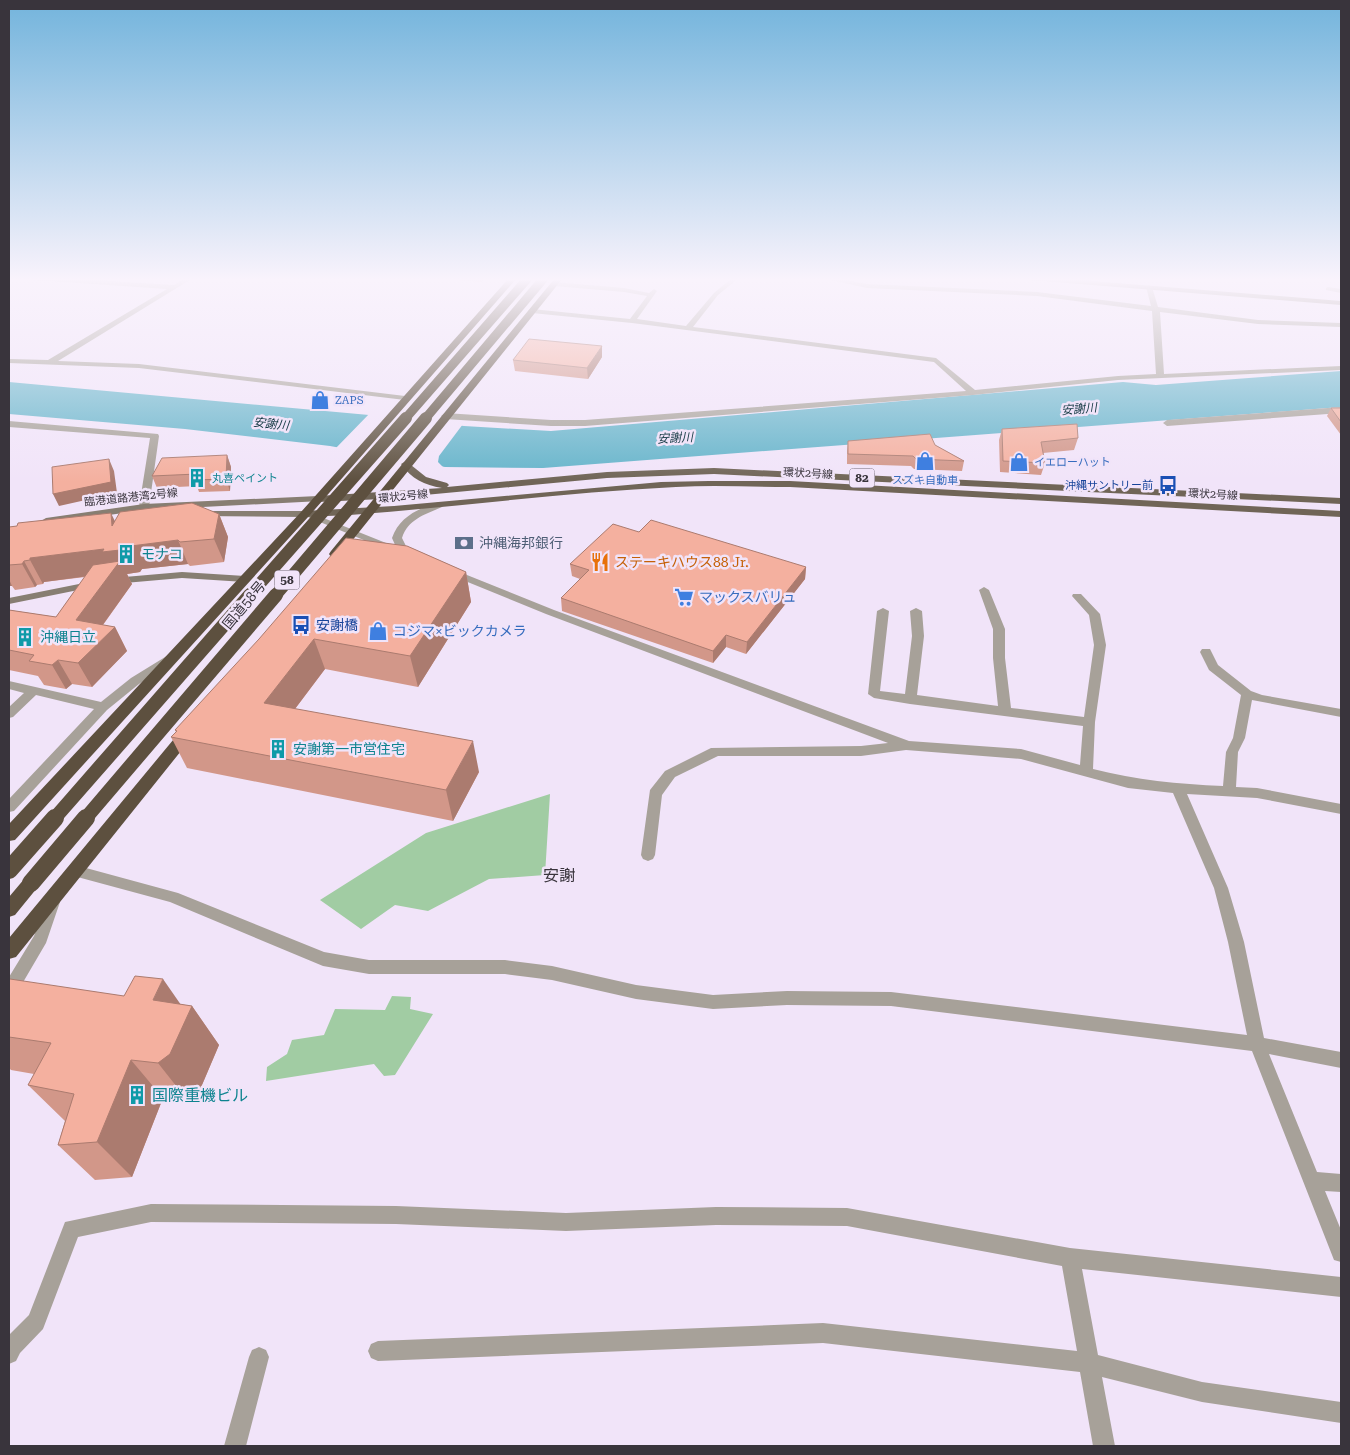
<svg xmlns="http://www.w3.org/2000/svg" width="1350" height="1455" viewBox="0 0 1350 1455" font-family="'Roboto Serif','Noto Sans JP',serif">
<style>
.green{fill:#a1cca3}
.water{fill:#65b4ca}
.pier{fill:#f1e4f9}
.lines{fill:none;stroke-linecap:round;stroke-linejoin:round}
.street{fill:#a7a199;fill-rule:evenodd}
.secondary{fill:#877e72;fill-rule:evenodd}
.primary{fill:#706557;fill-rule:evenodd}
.highway{fill:#5d503f;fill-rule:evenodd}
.highway-bridge-far3{stroke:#5d503f;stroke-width:9}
.highway-bridge-far2{stroke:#5d503f;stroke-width:12}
.highway-bridge-far1{stroke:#5d503f;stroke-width:14}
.highway-bridge{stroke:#5d503f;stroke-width:18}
.wall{fill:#d29789}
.shaded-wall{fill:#ab7b6f}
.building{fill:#f4b09f;stroke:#ab7b6f}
.labels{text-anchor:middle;stroke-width:5;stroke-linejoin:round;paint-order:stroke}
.far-shop-label{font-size:11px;fill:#366cbe;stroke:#f1e4f9;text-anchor:start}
.far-street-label{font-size:11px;fill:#39343c;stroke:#f1e4f9}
.far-culture-label{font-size:11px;fill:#0d838f;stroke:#f1e4f9;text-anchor:start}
.far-transit-label{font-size:11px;fill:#164399;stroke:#f1e4f9;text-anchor:end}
.far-water-label{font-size:12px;font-style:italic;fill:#143943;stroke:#f1e4f9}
.shield{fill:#f1e4f9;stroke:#706975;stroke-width:1}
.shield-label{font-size:12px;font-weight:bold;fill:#39343c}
.service-label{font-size:14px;fill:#4e5e75;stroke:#f1e4f9;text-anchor:start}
.culture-label{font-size:14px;fill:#0d838f;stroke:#f1e4f9;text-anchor:start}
.food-label{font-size:14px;fill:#c56008;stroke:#f1e4f9;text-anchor:start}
.shop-label{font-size:14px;fill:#366cbe;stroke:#f1e4f9;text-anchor:start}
.street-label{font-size:14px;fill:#39343c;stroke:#f1e4f9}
.transit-label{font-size:14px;fill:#164399;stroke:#f1e4f9;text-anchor:start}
.quarter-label{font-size:16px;fill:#39343c;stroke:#f1e4f9}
.near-culture-label{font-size:16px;fill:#0d838f;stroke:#f1e4f9;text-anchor:start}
</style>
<rect width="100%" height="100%" fill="#f1e4f9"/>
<path class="green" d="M550,794l-5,81 -56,4 -61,32 -33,-6 -34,24 -41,-29 106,-67z
M392,996l19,1 -1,12 23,5 -38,61 -11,1 -10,-12 -108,17 1,-14 20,-13 5,-14 32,-5 11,-26 50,1z"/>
<path class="water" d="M1341,371v36l-798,61 -98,-1 -115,-21 -145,-17 -176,-15v-32l360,33 95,11 87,5 572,-49 33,3z"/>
<path class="pier" d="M370,413l71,9 22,2 -24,32 -1,6 6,6 -109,-19z"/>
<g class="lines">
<path class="street" d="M30,278h34l110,7 11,-7h8l-135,83 81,3 266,32 4,2 -4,2 -266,-32 -130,-5v-4l39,1 119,-71 -134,-9z
M732,278h7l-21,17 -25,32 243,31 39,32 143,-14 38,-2 -4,-63 -115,-15 -170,-8 -46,-10h14l32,6 170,8 114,14 -5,-19 3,-2 3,2 6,20 100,13 83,3v4l-83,-3 -98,-12 4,62 177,-8v4l-223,10 -145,15 -388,31h-34l-106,-7 -4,-3 4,-3 106,7h34l381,-29 -32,-29 -302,-39 -100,-10 -4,-2 4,-2 98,10 17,-23 -23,-4 -70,-6 -3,-2 3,-2 70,6 25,5 5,-4 3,2 -20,28 49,7 28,-33z
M1328,287l13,2v4l-15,-3v-2z
M1341,407v6l-174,13 -4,-3 4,-3z
M9,421l149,13 1,2 -10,71 -5,3 -5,-3 11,-69 -141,-11z
M439,502l5,3 -2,2c-16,7 -34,12 -40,31l7,14 -5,3 -4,-1 -3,-6 -5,3 -4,-1 -85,-35 2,-2h6l85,34 -4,-9c7,-21 27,-30 47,-36z
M452,569l102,41 355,131 112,8 59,16 3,-39 -173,-22 -36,-6 -6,-4 9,-83 6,-3 6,3 -9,80 25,3 7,-58 -2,-25 6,-3 6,3 2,25 -7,59 81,11 -5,-48v-29l-14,-39 5,-3 5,3 16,39v29l6,50 73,9 10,-72 -5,-30 -17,-19 1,-2h8l19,20 6,31 -11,77 -2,47c43,11 85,15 130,17l3,-34 7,-14 8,-43 -32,-25 -9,-18 2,-3h8l8,16 33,26 11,4 79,14v8l-89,-17 -7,38 -7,14 -2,35 21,1 84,16v10l-84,-16 -70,-4 41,94 16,54 20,96 77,14v16l-72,-14 48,118 24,2v18l-16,-1 16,39v32l-7,-2 -82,-209 -361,-45 -104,-1 -74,4 -77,-10 -84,-19 -47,-6h-136l-46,-8 -153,-64 -100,-27 -2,-4 2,-4 5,-2 103,28 146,59 45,8h136l47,6 84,19 77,10 74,-4 104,1 356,43 -19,-93 -14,-54 -41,-95 -45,-5 -107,-29 -115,-9 -45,6h-143l-43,21 -13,18 -7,60 -2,4 -5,2 -5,-2 -2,-4 9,-65 15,-19 46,-23 150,-2 27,-3 -342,-129 -98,-40 -1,-2 1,-2z
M170,654l6,4 -2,3 -35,23 -32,26 -93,101 -5,1v-13l85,-90 -58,-14 -23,22 -4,1v-11l15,-14 -15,-4v-8l92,21 30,-24z
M53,896l5,2 2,4 -14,41 -31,53 -6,2v-21l25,-41 14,-38z
M151,1204l245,2 170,7 150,-6 131,1 223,40 271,29v20l-259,-28 16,86 104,27 139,20v21l-139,-21 -100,-25 13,69h-22l-13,-74 -257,-29 -445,18 -7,-3 -3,-7 3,-7 7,-3 445,-18 254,28 -15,-85 -215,-40 -131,-1 -150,6 -170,-7 -245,-2 -73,15 -35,92 -23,24 -4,8 -7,3v-29l20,-20 36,-93z
M259,1347l7,3 3,7 -23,89h-22l25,-89 3,-7z"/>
<path class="secondary" d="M1027,278h27l287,23v4l-311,-25z
M318,496l3,1v4l-177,9 -98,14 -5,-3 5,-3 98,-14z
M202,511h103l5,3 -5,3 -106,-1v-4z
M182,572l63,4 5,3 -5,3 -63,-4 -69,6 -5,-3 5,-3z
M94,581l4,1 1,2 -1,2 -89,18v-6z"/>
<path class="primary" d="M406,461l20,16 21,6 2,2 -2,2 160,-15 107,-4 627,30v6l-627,-30 -107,4 -225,21 -64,3 -5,-3 5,-3 124,-8c-18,-3 -30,-9 -41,-24z
M709,481h81l551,30v6l-551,-30c-38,0 -76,-2 -114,0 -109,5 -218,20 -326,28l-45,2 -5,-3 5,-3 89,-5 267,-24z"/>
<path class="highway" d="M509,278h8l-208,238 -294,324 -6,1v-17l292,-312z
M555,278h8l-224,279h-8l-2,-3 2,-3z
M188,727l5,1 3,4 -3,4 -177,221 -7,2v-21l174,-210z
M31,876l6,2 3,5 -3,5 -22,27 -6,2v-20l16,-19z"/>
<path class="highway-bridge-far3" d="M405,419l123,-141
M425,419l119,-141"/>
<path class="highway-bridge-far2" d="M249,596l157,-178
M275,596l151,-178"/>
<path class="highway-bridge-far1" d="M54,819l196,-224
M85,819l191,-224"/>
<path class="highway-bridge" d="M9,870l46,-52
M31,883l55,-65"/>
</g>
<path class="wall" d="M436,278h49l-4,4z
M602,357l-14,22 -73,-8 -2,-11z
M1331,408h10v27l-14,-19z
M1002,429l76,9 -4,12 -31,3 2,10 -4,12 -41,-3 -1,-32z
M848,441l87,4 29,16 -2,10 -48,-2 -3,-3 -64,-2v-13z
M227,455l4,12 -1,24 -31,1 -2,-6 -40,2 -5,-12z
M219,514l9,23 -4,25 -34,4 -2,-2 -46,5 -2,3 -13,2 5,10 -29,41 12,2 12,24 -35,36 -20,-3 -6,5 -22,-4 -6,-9 -29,-6v-60l47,7 29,-40 -41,5 -1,2 -6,1 -2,2 -20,3 -3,-4h-3v-59l106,-6z
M639,532l167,35 -1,12 -59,75 -20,-7 -13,16 -151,-52 -1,-13 19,-19 -8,-3 -2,-12z
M407,546l59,26 5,30 -53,85 -93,-18 -30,40 184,63 -26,49 -266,-53 -16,-31 5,-5 -1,-2z
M9,980l183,26 27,39 -20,47 -11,9 -25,-3 -31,79 -37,3 -37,-35 7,-24 -37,-36 6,-11 -23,-4 -2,-2z"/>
<path class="shaded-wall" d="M481,278h4l-4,4z
M602,346v11l-14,22 -1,-11z
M227,455l4,12 -1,24 -4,-12z
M109,459l5,12 3,22 -58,13 -6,-12z
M111,513l11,23 -10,-10z
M219,514l9,23 -4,25 -10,-23z
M178,540l10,24 -46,5 -2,3 -13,2 5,10 -43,60 -13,-24 35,-47 -67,9 -1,2 -13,-24v-2z
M24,561l13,24 -2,2 -13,-23z
M806,567l-1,12 -59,75 1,-12z
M466,572l5,30 -53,85 -8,-31z
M9,579l3,7h-3z
M115,627l12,24 -35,36 -14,-24z
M726,635v12l-13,16v-12z
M314,639l11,30 -49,65 -12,-31z
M58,660l14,24 -6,5 -14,-24z
M473,741l6,31 -26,49 -7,-31z
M163,979l25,36 4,-9 27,39 -20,47 -11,9 -30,-38 -5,-63z
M131,1060l32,38 -31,79 -35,-35z"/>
<path class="building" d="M529,339l73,7 -15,22 -74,-8z
M1331,408h10v14z
M1077,424l1,14 -37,4 4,21 -42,-2 -1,-32z
M930,434l5,11 29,16 -48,-2 -3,-3 -65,-2v-13z
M227,455l-1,24 -32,1 3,-6 -45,2 10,-18z
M109,459l2,23 -58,12 -1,-27z
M192,503l27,11 -5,25 -34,3 -2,-2 -47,6 -2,3 -27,3 2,-3 -74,9v2l-6,1 -2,3 -13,1v-38l8,-1 1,-3 93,-10 1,13 8,-14z
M651,520l155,47 -59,75 -21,-7 -13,16 -152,-53 28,-28 -19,-6 43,-40 26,8z
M346,538l61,8 59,26 -56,84 -96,-17 -50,64 209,38 -27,49 -275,-53 6,-6 -2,-1 84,-91z
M120,561l-44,59 39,7 -37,36 -20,-3 -6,5 -23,-4 5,-6 -25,-5v-40l47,7 37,-52z
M135,976l28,3 -10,21 39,6 -22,48 -12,9 -27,-3 -34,82 -39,3 16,-51 -46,-9 23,-42 -42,-6v-57l1,-1 114,17z"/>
<linearGradient id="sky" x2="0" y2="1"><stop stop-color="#73b4dc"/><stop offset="0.58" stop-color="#f9f3fc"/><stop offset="1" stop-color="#f9f3fc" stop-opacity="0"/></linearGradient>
<rect width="1350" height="482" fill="url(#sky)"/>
<defs>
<g id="shop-bare" transform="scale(1.5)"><path d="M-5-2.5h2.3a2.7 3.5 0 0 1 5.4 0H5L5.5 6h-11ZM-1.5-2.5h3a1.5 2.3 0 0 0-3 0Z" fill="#3f7fe0" stroke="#f1e4f9" stroke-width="2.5" paint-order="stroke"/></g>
<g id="building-bare" transform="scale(1.5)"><path d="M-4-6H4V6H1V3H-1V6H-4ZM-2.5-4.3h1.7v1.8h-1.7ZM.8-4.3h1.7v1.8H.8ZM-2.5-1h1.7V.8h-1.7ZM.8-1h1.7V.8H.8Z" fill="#0f9aa8" stroke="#f1e4f9" stroke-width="2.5" paint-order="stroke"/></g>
<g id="bus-bare" transform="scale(1.5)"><path d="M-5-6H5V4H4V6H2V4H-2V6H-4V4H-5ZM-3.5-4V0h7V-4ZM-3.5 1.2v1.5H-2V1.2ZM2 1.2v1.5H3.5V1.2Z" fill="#1a4fb4" stroke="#f1e4f9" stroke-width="2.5" paint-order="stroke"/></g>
<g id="bank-bare" transform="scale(1.5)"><path d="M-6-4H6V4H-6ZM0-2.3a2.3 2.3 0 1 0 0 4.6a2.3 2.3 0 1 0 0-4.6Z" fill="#5c6f8a" stroke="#f1e4f9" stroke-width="2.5" paint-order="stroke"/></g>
<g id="restaurant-bare" transform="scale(1.5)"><path d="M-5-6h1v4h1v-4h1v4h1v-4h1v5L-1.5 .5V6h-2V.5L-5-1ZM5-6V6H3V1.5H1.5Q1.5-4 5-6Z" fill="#e8710a" stroke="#f1e4f9" stroke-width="2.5" paint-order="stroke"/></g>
<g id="supermarket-bare" transform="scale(1.5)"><path d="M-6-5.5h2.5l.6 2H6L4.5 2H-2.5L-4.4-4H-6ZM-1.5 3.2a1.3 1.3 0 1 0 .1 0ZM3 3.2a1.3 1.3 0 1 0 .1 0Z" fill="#3f7fe0" stroke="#f1e4f9" stroke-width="2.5" paint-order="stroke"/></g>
</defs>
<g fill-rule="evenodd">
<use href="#shop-bare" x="320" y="400"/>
<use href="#shop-bare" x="925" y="461"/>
<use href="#shop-bare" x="1019" y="462"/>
<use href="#building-bare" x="197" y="478"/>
<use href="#bus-bare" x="1168" y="485"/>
<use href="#bank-bare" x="464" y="543"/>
<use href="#building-bare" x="126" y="554"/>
<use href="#restaurant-bare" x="600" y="562"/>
<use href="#supermarket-bare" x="684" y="597"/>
<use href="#bus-bare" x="301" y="625"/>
<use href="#shop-bare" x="378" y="631"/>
<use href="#building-bare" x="25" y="637"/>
<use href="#building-bare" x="278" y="749"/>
<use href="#building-bare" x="137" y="1095"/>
</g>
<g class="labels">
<g class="far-shop-label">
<text x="335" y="404">ZAPS</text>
<text x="1034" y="466">イエローハット</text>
<text x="925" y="484" text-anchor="middle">スズキ自動車</text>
</g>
<g class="far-street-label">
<text transform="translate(808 473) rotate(3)" y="4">環状2号線</text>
<text transform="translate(1213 494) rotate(3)" y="4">環状2号線</text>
<text transform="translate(403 496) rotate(-6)" y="4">環状2号線</text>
<text transform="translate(131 497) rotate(-6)" y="4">臨港道路港湾2号線</text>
</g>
<g class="far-culture-label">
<text x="212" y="482">丸喜ペイント</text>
</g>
<g class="far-transit-label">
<text x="1153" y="489">沖縄サントリー前</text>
</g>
<g class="far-water-label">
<text transform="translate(1079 409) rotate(-5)" y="4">安謝川</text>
<text transform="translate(271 424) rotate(6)" y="4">安謝川</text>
<text transform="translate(675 438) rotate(-3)" y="4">安謝川</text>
</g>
<g class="shield">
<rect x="849.5" y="468.5" width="25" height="19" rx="4"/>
<rect x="274.5" y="570.5" width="25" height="19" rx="4"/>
</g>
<g class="shield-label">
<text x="862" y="482">82</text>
<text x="287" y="584">58</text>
</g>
<g class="service-label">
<text x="479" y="548">沖縄海邦銀行</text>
</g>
<g class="culture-label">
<text x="141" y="559">モナコ</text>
<text x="40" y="642">沖縄日立</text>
<text x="293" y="754">安謝第一市営住宅</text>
</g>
<g class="food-label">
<text x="615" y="567">ステーキハウス88 Jr.</text>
</g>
<g class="shop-label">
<text x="699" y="602">マックスバリュ</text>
<text x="393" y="636">コジマ×ビックカメラ</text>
</g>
<g class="street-label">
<text transform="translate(244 605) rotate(-50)" y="5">国道58号</text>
</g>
<g class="transit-label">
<text x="316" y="630">安謝橋</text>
</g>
<g class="quarter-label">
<text x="559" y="881">安謝</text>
</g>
<g class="near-culture-label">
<text x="152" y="1101">国際重機ビル</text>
</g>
</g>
<rect width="1350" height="1455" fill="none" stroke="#39343c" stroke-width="20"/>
</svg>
